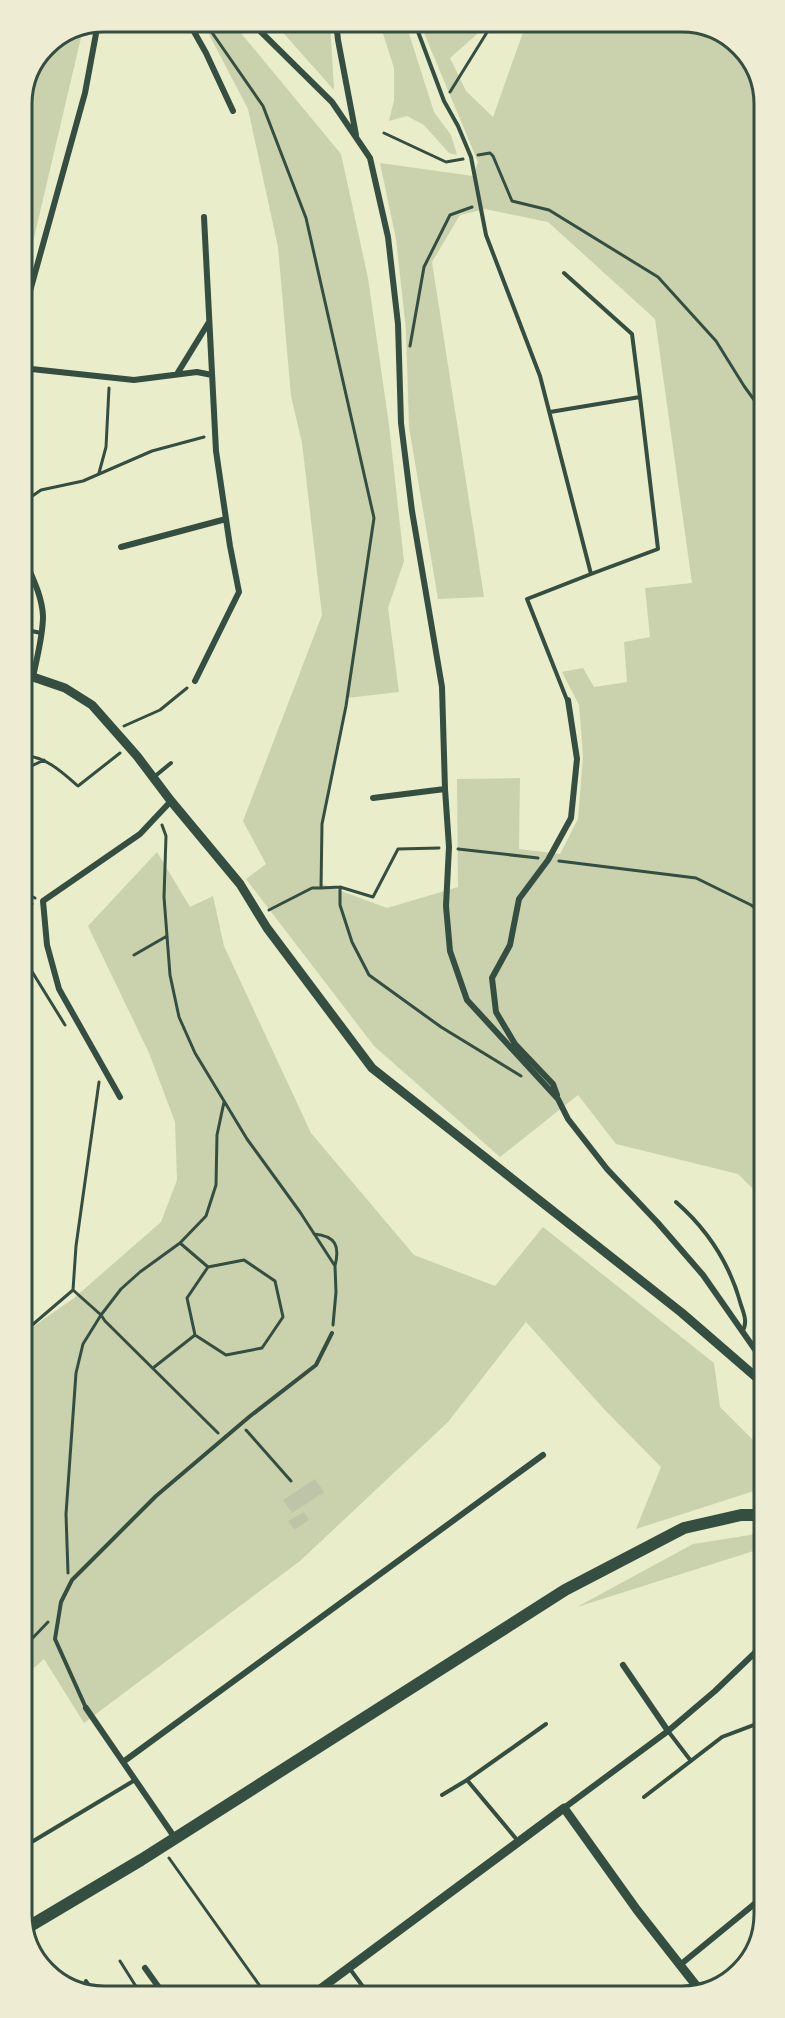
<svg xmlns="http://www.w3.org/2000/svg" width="785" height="2018" viewBox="0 0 785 2018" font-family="'DM Sans',sans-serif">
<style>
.green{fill:#cad2ad}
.building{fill:#bcc5a7}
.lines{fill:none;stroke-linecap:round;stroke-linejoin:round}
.path{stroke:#344e41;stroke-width:3}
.service{stroke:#344e41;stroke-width:4}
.minor{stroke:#344e41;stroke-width:6}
.tertiary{stroke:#344e41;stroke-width:9}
.trunk{stroke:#344e41;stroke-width:12}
.rim{fill:none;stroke:#344e41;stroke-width:3}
</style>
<rect width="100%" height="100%" fill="#e9edc9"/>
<path class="green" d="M202,21h29l110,133 27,124 21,147 15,136 -16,47 11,84 -52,6 -25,126v60l65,24 71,-21 -1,-108 63,-1 -1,71 41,5 18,-35 5,-63 -4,-51 -17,-33 21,-4 11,19 33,-5 -3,-40 26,-5 -5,-49 47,-5 -37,-264 -107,-97 -63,-13 -25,6 -28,47 52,335 -46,2 -29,-172 -3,-97 -10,-91 -16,-76 93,13 5,-14 -59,-141h73l-42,37 16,33 27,26 34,-96h160l45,17 28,39 2,1121 -24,-24 -122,-30 -38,-49 -78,62 -126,-111 -128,-167 20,-15 -23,-43 79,-206 -20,-172 -11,-47 -13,-149 -30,-138z
M277,21h53l4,69 -56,-63z
M379,21h26l29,91 17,23 6,20 -8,-2 -25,-28 -17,-9 -18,5 5,-21v-32z
M83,29l-61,260 -1,-190 24,-54z
M157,852l33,55 23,-11 11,50 87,187 103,122 81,31 48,-59 171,136 6,44 43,43v42l-9,-1 -118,38 25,-62 -58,-59 -77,-86 -78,100 -148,139 -216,162 -40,-64 -19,17 -1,-343 50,-35 87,-76 16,-42 -2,-58 -26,-69 -61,-127z
M763,1533v15l-186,59 116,-63z"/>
<path class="building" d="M315,1479l9,13 -32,21 -9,-13z
M304,1512l5,8 -15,10 -6,-9z"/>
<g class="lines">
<path class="path" d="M204,21l59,85 43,112 68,300 -28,188 -24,118 -1,64h-9l-43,22
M450,92l44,-71
M384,133l62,29 17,-3
M478,155l12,-2 3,3 19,45 37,9 109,67 58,64 28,45 16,22
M410,346l14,-79 26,-52 22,-8
M99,473l7,-26 3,-59
M22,507l6,-8 13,-9 42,-9 69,-30 52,-14
M124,726l36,-16 27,-22
M23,755c23,2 38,16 55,31l42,-33
M23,770l21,-10
M162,825l4,11 -2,61 6,78 9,42 16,36 52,86 53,73 35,54 1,26 -3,33
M458,849l80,9
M559,861l137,17 55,27 11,8
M340,887l33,10 25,-48 41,-1
M321,888l19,-1v18l12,37 17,33 72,52 80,49
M23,892l12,6
M23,907l9,-3
M134,955l33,-19
M23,957l42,68
M314,1234c22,2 26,12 21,32
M180,1243l28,24
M244,1260l31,21 8,36 -21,31 -36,7 -31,-20 -8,-37 21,-31z
M24,1332l49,-42 3,-44 23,-164
M153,1368l42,-33
M246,1430l45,51
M218,1433l-113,-112 -4,-6 20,-26 19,-17 40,-29 26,-27 10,-31 1,-50 7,-33
M68,1573l-2,-59 10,-141 7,-29 18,-29 -28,-25
M25,1646l23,-24
M169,1858l98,138
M120,1961l22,35"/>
<path class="service" d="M414,21l30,80 14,25 13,31 15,78 54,141 51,198 -64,25 40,101
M550,412l90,-15 -8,-63 -68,-61
M591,574l67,-25 -18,-152
M22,629l19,4
M154,777l17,-14
M676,1202c32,28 54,62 65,103 3,9 7,18 1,27
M86,1708l-31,-69 6,-37 11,-22 84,-84 93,-79 67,-52 16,-32
M668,1731l23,30
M467,1780l51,61
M442,1795l25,-15 79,-56
M644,1797l78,-60 42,-16
M25,1846l110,-66
M350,1969l19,26
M86,1981l10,15"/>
<path class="minor" d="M188,21l18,32 27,58
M250,21l82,81 38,56 18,79 10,87 3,99 11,88 30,176 3,102 4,58 -3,59 4,45 17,49 91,99 10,20 39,50 51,54 45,52 60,86
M336,21l2,19 18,95
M22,320l63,-227 13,-70
M22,368l112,12 63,-8 15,3
M177,374l32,-52
M121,547l105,-28
M22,553c8,20 20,41 21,63 0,20 -6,41 -10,61
M195,681l44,-89 -9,-46 -14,-95 -12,-234
M373,798l72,-9
M557,1095l-4,-11 -38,-40 -19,-32 -4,-34 18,-33 9,-46 29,-39 23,-42 6,-59 -9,-59
M120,1097l-61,-108 -12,-44 -4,-44 97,-67 31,-33
M623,1665l45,66
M86,1708l89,130
M123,1762l420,-307
M564,1808l104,-77 47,-40 48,-46
M680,1965l84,-69
M145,1968l20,28"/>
<path class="tertiary" d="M22,676l11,1 32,11 27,17 45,51 34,45 69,83 27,44 105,140 310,245 81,70
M312,1995l252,-187 73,102 65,83"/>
<path class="trunk" d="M25,1929l116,-69 424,-270 119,-62 57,-13h22"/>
</g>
<path d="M0 0H785V2018H0ZM104 32H682A72 72 0 0 1 754 104V1914A72 72 0 0 1 682 1986H104A72 72 0 0 1 32 1914V104A72 72 0 0 1 104 32Z" fill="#eeecd3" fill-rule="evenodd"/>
<path class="rim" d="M104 32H682A72 72 0 0 1 754 104V1914A72 72 0 0 1 682 1986H104A72 72 0 0 1 32 1914V104A72 72 0 0 1 104 32Z"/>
</svg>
